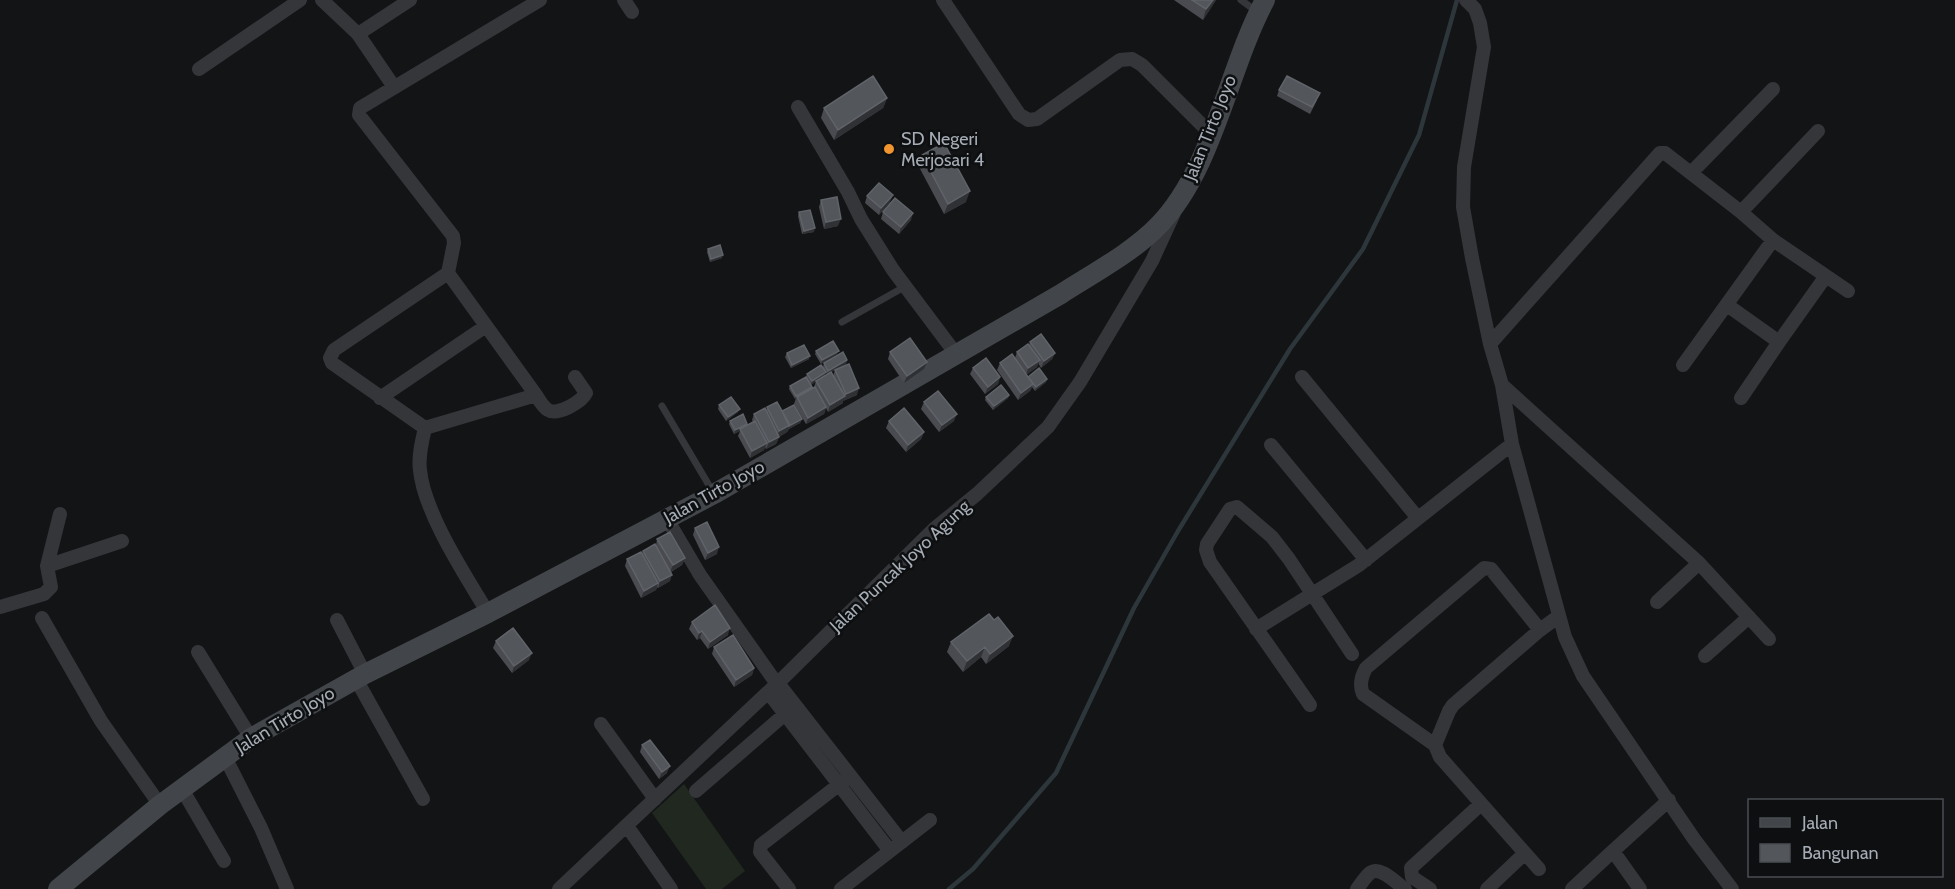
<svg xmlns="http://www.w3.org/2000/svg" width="1955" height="889" viewBox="0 0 1955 889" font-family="Cabin,sans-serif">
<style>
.green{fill:#202820}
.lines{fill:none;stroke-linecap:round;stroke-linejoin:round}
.stream{stroke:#2c363b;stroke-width:4.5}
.lane{stroke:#34363a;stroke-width:7}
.street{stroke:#34363a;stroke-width:14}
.secondary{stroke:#42454a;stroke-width:20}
.wall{fill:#494b50;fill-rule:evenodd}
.shaded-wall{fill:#2f3134}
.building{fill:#53565b;stroke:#606369;stroke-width:1.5}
.poi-dot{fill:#f19530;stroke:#0e0f10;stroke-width:2}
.labels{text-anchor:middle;stroke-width:5;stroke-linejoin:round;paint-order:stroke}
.street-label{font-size:18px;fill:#a5acb5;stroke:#0e0f10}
.poi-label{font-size:18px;fill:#a5acb5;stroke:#0e0f10;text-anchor:start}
</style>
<rect width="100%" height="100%" fill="#131415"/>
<path class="green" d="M684,784l61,87 -23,18h-16l-54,-76z"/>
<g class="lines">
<path class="stream" d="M949,889l24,-20 83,-96 78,-165 44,-77 112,-182 73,-100 56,-114 38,-135"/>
<path class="lane" d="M1241,0l15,11
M842,322l64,-36
M662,406l51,86"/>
<path class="street" d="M322,0l36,34 36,53
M624,0l8,12
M943,0l76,114 9,6 9,-1 83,-59 12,-1 10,6 69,69
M1466,0l9,9 5,14 4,24 -20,120 -1,40 9,51 18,86 12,41 10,59 53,193 18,39 111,163 38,50
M358,34l52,-34
M199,69l101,-69
M798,107l50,85 13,27 32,51 63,84
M1691,173l82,-84
M1741,212l77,-81
M448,273l6,-30 -1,-7 -94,-121 1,-7 180,-108
M1727,305l52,37
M1490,344l170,-191h5l76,59 32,28 75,51
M1683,365l90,-125
M1302,377l115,140
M1502,385l197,178 70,76
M536,395c3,5 7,12 12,15 9,6 34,-8 38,-17l-11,-16
M380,398l106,-72
M1741,398l38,-56 47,-66
M425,428l111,-33 -88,-122 -114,77 -4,8 2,5 93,65c-3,13 -7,29 -5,42 4,43 46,106 68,143
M1271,445l95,115
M667,519l33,56 77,109
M47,566l13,-52
M1657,602l42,-39
M0,607l44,-13 7,-7 -4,-21 75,-25
M42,618l59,103 59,84
M337,620l28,54
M1256,629l103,-64 153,-121
M198,652l53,86
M1705,656l44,-39
M356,679l67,120
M778,683l124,159
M768,692l122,159
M1310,705l-100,-143 -4,-12 1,-6 23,-35 7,-2 35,30 17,22 63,95
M601,724l54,75
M1435,745l14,-34 4,-6 87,-75 19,-14
M225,757l36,71 26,61
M182,789l42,72
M696,791l89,-77
M627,826l44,63
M1539,869l-99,-112 -5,-12 -72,-51c-4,-9 -2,-17 3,-26l118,-100 7,1 49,61
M559,889l223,-210 152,-150 43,-35 71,-67 32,-45 72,-121 22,-48
M789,889l-29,-37 1,-7 84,-65
M841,889l89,-69
M1357,889c4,-5 8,-12 13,-16 10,-8 27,11 35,16
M1430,889l-18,-12 -1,-9 70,-64
M1487,889l38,-36
M1572,889l41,-38
M1640,889l-27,-38 56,-51"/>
<path class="secondary" d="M58,889l102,-84 91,-67 114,-64 123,-61 226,-119 347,-200c31,-20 72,-42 97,-68 55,-56 70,-157 107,-226"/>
</g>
<path class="wall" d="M1174,0h42l-13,20z
M1279,90l38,10 -7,14 -33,-18z
M887,98l-4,10 -49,32 -13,-22 3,-10z
M922,155l44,47 -22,12 -26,-49z
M867,196l23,6 -11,13 -14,-12z
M821,200l17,26 -14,3 -5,-22z
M799,212l15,20 -12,2 -4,-18z
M883,212l28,8 -12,14 -18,-15z
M708,249l14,9 -12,4 -3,-10z
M1030,342l25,11 -3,6 -11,9 -3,-5 -1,4 -11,8 2,2 19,2 -1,3 -11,9 -3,-4 -2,4 -12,9 -21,-30 3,-7 15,-5 2,-6 12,-7z
M816,351l21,3 -16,10 -6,-10z
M890,352l37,10 -3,7 -20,14 -16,-24z
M787,353l22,6 -18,9 -6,-11z
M847,360l-1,4 -11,6 22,25 -14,6v2l-15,9 -2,-4 -2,6 -18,10 -12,-20 2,-6 -1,1 -6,-10 1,-3 16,-9 1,-3 19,-2 -2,4h9l2,-6 -8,4 -4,-7 1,-4zM816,381l-2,6 -3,2 1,-2 -1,-2z
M973,368l27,9 -2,7 -13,10 -15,-20z
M1009,395l-1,3 -15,12 -8,-10 1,-3z
M924,402l30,19 -15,11 -18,-23z
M719,405l19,7 -12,9 -8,-12z
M767,407l15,4 20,8 -2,4 -11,6 -2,3 -8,5 -3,7 -10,5 -1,-2 -1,3 -14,8 -12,-22 2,-5 -6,3 -5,-10 1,-3 17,3v1l6,-3 -1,-2 2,-6 12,-3z
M889,421l35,11 -3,7 -15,13 -20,-24z
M695,528l22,26 -12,6 -12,-25z
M657,539l28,19 -3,7 -11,7 -1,9 -12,7 -1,-1 -1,3 -15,8 -16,-32 2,-7 15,-6 1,-2 13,-6z
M692,622l36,13 -20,14 -8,-11 -3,2 -8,-11z
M496,641l33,19 -17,13 -19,-25z
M951,642l58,4 -23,18 -5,-7 -18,15 -16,-20z
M714,647l40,21 -2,7 -18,12 -22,-33z
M642,745l25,28 -8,6 -19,-27z"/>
<path class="shaded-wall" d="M1213,0h3l-13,20 3,-11z
M887,98l-4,10 -49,32 4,-10z
M970,191l-4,11 -22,12 4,-10z
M893,195l-3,7 -11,13 2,-7z
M913,213l-2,7 -12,14 2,-7z
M841,219l-3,7 -14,3 2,-7z
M815,228l-1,4 -12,2 2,-3z
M723,255l-1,3 -12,4 1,-3z
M839,351l-2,3 -16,10 1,-4z
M1055,353l-3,6 -11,9 3,-7z
M810,356l-1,3 -18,9 1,-3z
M847,360l-1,4 -19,10 1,-3z
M1040,360l-3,7 -11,8 2,-7z
M927,362l-3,7 -20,14 3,-7z
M826,372l-2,4 -13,9 1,-4z
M1000,377l-2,7 -13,10 3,-7z
M1047,379l-1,3 -11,9 1,-4z
M1033,384l-3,7 -12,9 3,-7z
M812,387l-2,3 -15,9 1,-3z
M859,388l-2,7 -14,6v2l-15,9 2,-7 15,-9 1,-2z
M1009,395l-1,3 -15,12 1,-4z
M826,407l-2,7 -18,10 2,-6z
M740,409l-2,3 -12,9 2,-4z
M957,414l-3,7 -15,11 3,-7z
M802,419l-2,4 -11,6 -2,3 -8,5 -3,7 -10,5 3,-7 8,-4 2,-7z
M747,424l-1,3 -6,2v2l-6,3 1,-4z
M924,432l-3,7 -15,13 2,-7z
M767,443l-3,7 -14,8 2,-7z
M719,547l-2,7 -12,6 3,-7z
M685,558l-3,7 -12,7 3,-7z
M672,575l-2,6 -12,7 2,-7z
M658,583l-2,7 -15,8 3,-7z
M730,628l-2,7 -20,14 2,-7z
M702,631l-2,7 -3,2 2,-7z
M1013,636l-4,10 -23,18 4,-10z
M985,647l-4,10 -18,15 4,-11z
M532,653l-3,7 -17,13 2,-7z
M754,668l-2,7 -18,12 2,-7z
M670,766l-3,7 -8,6 3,-7z"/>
<path class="building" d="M1192,0h21l-7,9z
M873,76l14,22 -49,32 -14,-22z
M1287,76l33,17 -8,14 -33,-17z
M944,143l26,48 -22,13 -26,-49z
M879,183l14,12 -12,13 -14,-12z
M837,197l4,22 -15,3 -5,-22z
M895,198l18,15 -12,14 -18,-15z
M810,210l5,18 -11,3 -5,-19z
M720,245l3,10 -12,4 -3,-10z
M1041,334l14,19 -11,8 -14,-19z
M910,338l17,24 -20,14 -17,-24z
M833,341l6,10 -17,9 -6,-9z
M1028,344l12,16 -12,8 -11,-16z
M804,345l6,11 -18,9 -5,-12z
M843,352l4,8 -19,11 -4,-8z
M1012,354l21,30 -12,9 -21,-30z
M986,358l14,19 -12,10 -15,-19z
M849,364l10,24 -13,6 -11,-24z
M821,365l5,7 -14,9 -5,-7z
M1039,368l8,11 -11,8 -8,-10z
M831,372l14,24 -15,9 -14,-24z
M806,377l6,10 -16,9 -6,-10z
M1001,385l8,10 -15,11 -8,-9z
M815,387l11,20 -18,11 -11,-21z
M938,391l19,23 -15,11 -18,-23z
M731,397l9,12 -12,8 -9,-12z
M777,402l13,23 -11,6 -12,-24z
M794,405l8,14 -13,7 -7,-15z
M765,408l14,29 -10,5 -15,-28z
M904,408l20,24 -16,13 -19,-24z
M743,414l4,10 -12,6 -5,-9z
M755,421l12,22 -15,8 -12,-22z
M707,522l12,25 -11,6 -13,-25z
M670,532l15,26 -12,7 -16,-26z
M655,544l17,31 -12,6 -17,-30z
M641,552l17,31 -14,8 -17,-32z
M715,605l15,23 -20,14 -8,-11 -3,2 -7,-11z
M989,614l5,6 4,-3 15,19 -23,18 -5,-7 -18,14 -16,-19z
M513,628l19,25 -18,13 -18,-25z
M733,635l21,33 -18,12 -22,-33z
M650,740l20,26 -8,6 -20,-27z"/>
<circle class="poi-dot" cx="889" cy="149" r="6"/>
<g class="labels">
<g class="street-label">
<text transform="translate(1210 128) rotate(-68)" y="6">Jalan Tirto Joyo</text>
<text transform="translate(714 492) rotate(-29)" y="6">Jalan Tirto Joyo</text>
<text transform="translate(900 566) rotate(-43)" y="6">Jalan Puncak Joyo Agung</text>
<text transform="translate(285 720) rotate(-31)" y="6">Jalan Tirto Joyo</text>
</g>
<g class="poi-label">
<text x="901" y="145">SD Negeri<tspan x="901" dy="21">Merjosari 4</tspan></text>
</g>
</g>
<rect x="1748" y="799" width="195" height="78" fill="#0e0f10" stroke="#4a4e52" stroke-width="1.5"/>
<rect x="1760" y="818" width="30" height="9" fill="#42454a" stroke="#4a4e52" stroke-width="1.5"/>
<text x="1802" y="829" font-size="18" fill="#a5acb5">Jalan</text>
<rect x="1760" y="844" width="30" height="18" fill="#53565b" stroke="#4a4e52" stroke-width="1.5"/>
<text x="1802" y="859" font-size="18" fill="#a5acb5">Bangunan</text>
</svg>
